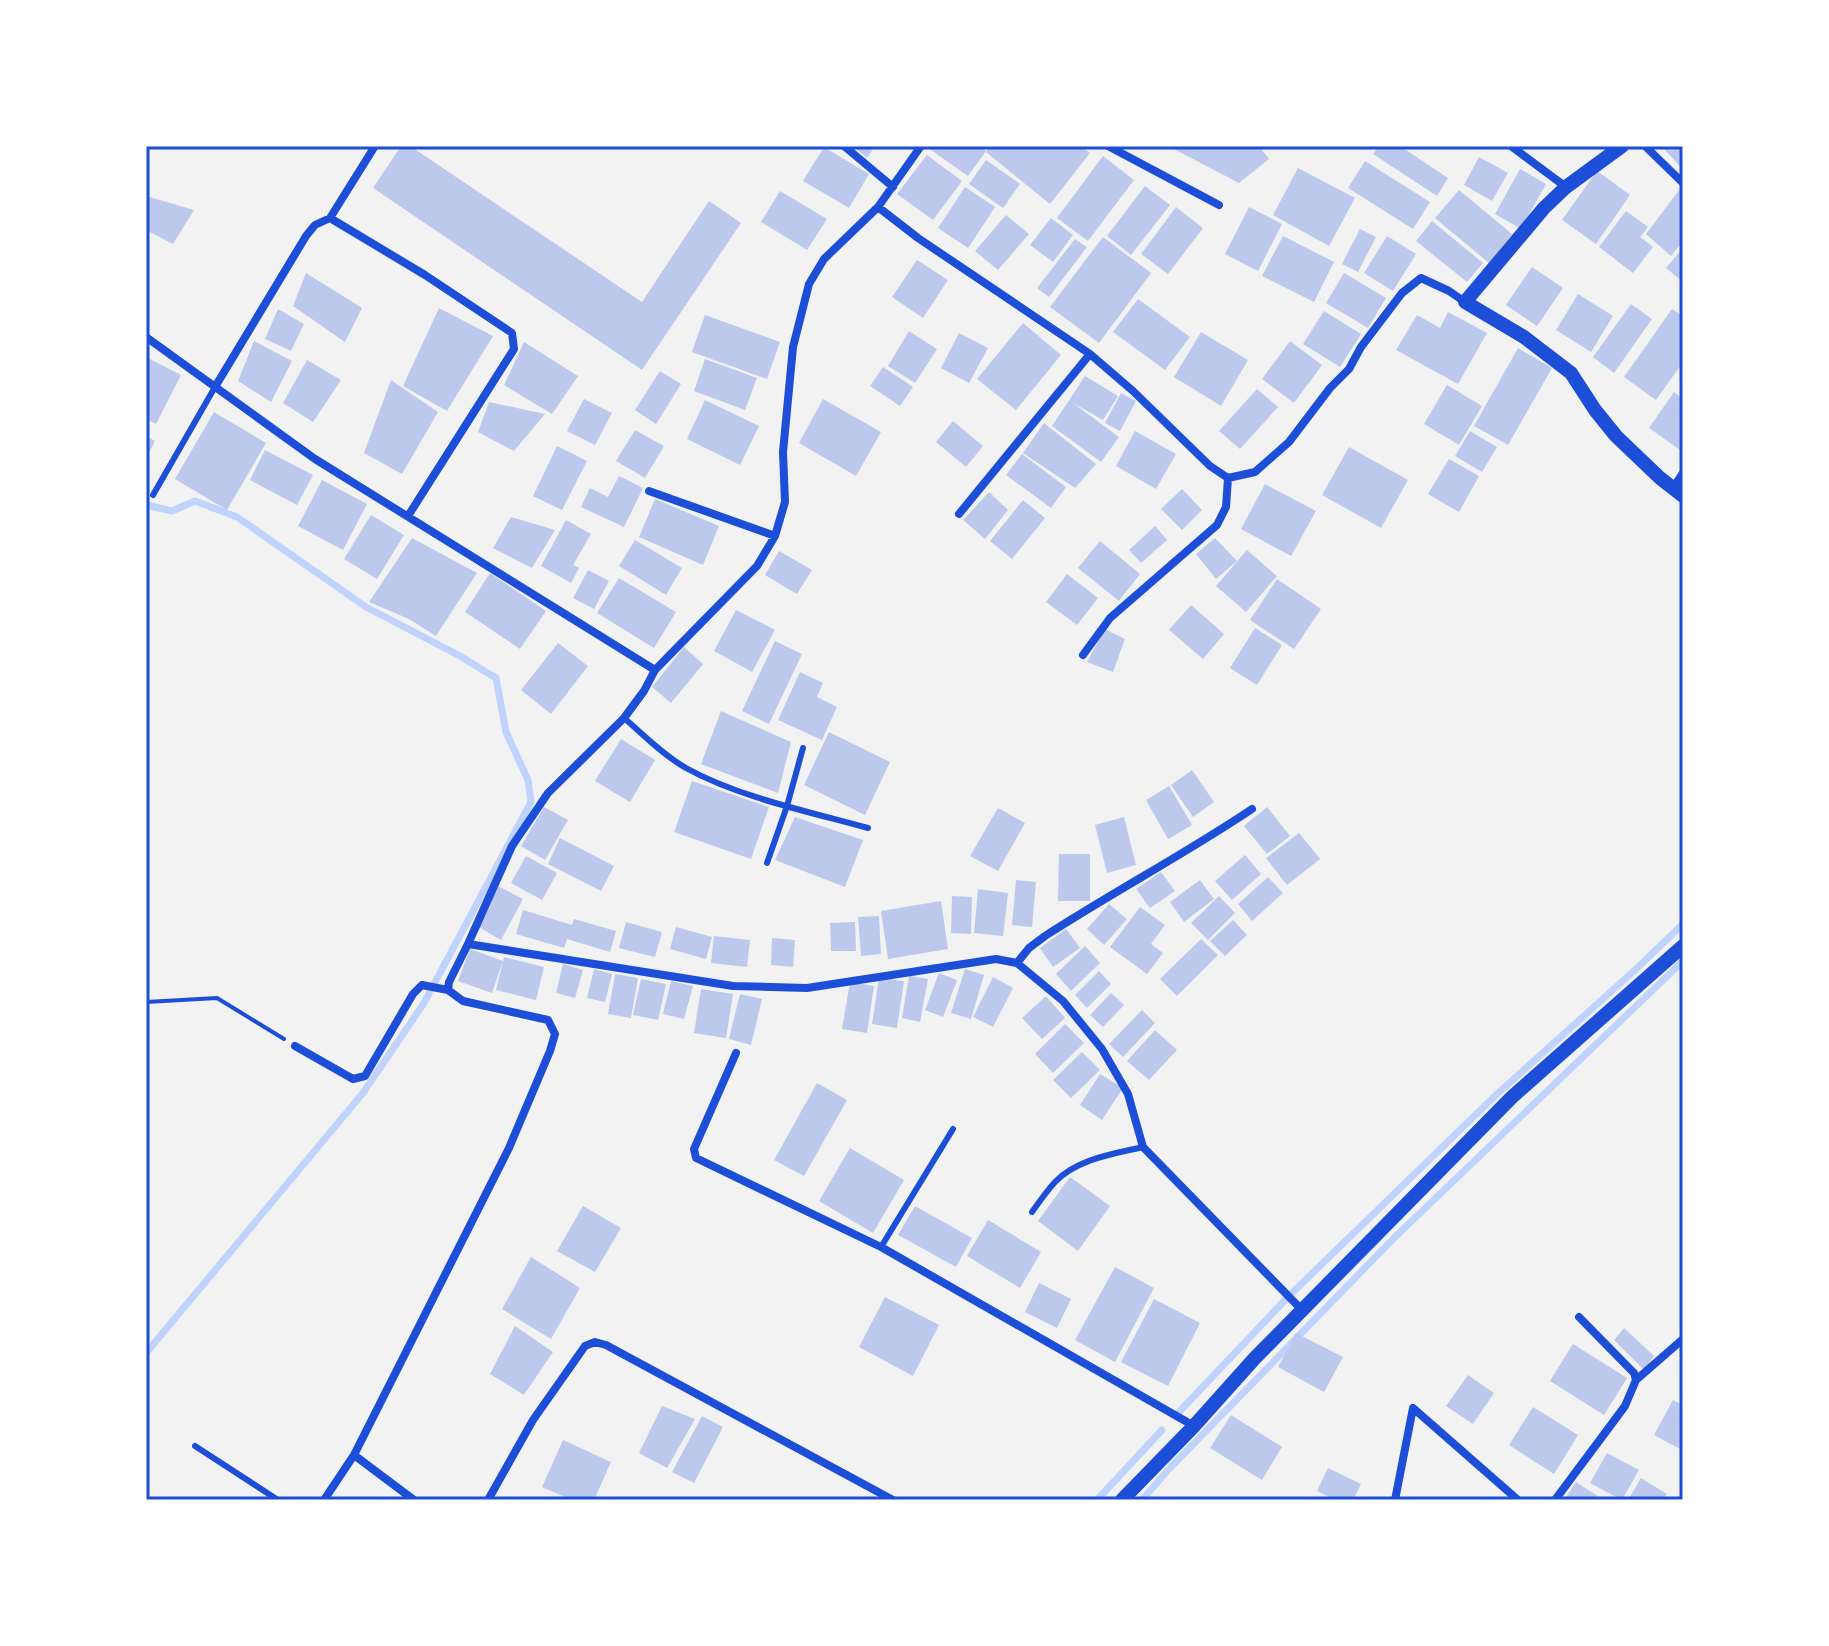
<svg xmlns="http://www.w3.org/2000/svg" width="1829" height="1646" viewBox="0 0 1829 1646" font-family="'Zilla Slab',serif">
<style>
.lines{fill:none;stroke-linecap:round;stroke-linejoin:round}
.stream{stroke:#bfd3fe;stroke-width:7}
.building{fill:#bdc9ec}
.path{stroke:#1d4ed8;stroke-width:4}
.service{stroke:#1d4ed8;stroke-width:6}
.minor{stroke:#1d4ed8;stroke-width:8}
.tertiary{stroke:#1d4ed8;stroke-width:14}
.neatline{fill:none;stroke:#1d4ed8;stroke-width:3}
</style>
<rect width="100%" height="100%" fill="#f2f2f2"/>
<g class="lines">
<path class="stream" d="M146,505l26,6 23,-10 42,16 129,90 94,49 36,22 10,54 22,48 3,22 -107,201 -61,90 -217,260
M1292,1293l204,-198 139,-125 48,-46
M1179,1412l108,-114
M1097,1500l65,-70
M1142,1500l26,-30 225,-231 290,-278"/>
</g>
<path class="building" d="M401,146h9l232,156 67,-101 32,22 -99,147 -269,-182z
M853,146h22l-8,12z
M930,146h49l7,5 -18,25 -40,-28z
M990,146h91l9,7 -40,51 -64,-52z
M1168,146h91l10,13 -30,24z
M1379,146h21l48,32 -11,18 -64,-42z
M1661,146h22v23z
M824,147l45,27 -20,34 -46,-27z
M927,155l35,26 -29,39 -36,-26z
M1103,156l31,24 -46,61 -31,-23z
M1479,157l29,16 -16,28 -28,-16z
M986,160l34,24 -17,24 -34,-24z
M1365,161l65,41 -17,27 -65,-41z
M1298,168l57,30 -26,48 -56,-31z
M1520,169l26,15 -25,45 -26,-15z
M1597,171l33,24 -34,49 -34,-24z
M1145,186l25,19 -39,50 -24,-19z
M965,187l30,20 -27,41 -30,-20z
M1459,190l53,44 -23,29 -54,-45z
M1679,190l4,3v48l-12,15 -25,-22z
M780,191l47,28 -20,31 -46,-28z
M146,196l48,14 -21,34 -27,-14z
M1176,207l27,21 -35,46 -27,-20z
M1249,207l33,17 -24,47 -33,-17z
M1626,211l22,16 -8,10 13,10 -20,26 -34,-26z
M1006,215l23,19 -31,36 -23,-19z
M1051,218l22,17 -20,27 -23,-17z
M1432,221l51,42 -16,19 -51,-41z
M1360,229l16,8 -18,35 -16,-8z
M1283,236l51,26 -20,40 -52,-26z
M1387,236l29,18 -23,37 -29,-18z
M1103,237l48,36 -52,70 -49,-36z
M1075,239l12,8 -38,50 -12,-9z
M1683,248v34l-17,-14z
M917,260l31,20 -25,38 -31,-21z
M1532,267l31,21 -26,38 -31,-21z
M306,273l56,35 -17,34 -52,-36z
M1344,273l42,25 -18,30 -42,-25z
M1578,294l35,22 -22,36 -35,-22z
M1138,299l52,38 -25,33 -52,-38z
M1631,304l21,15 -38,54 -21,-16z
M439,308l54,28 -46,75 -44,-25z
M278,309l26,15 -13,27 -26,-12z
M1672,309l11,7v46l-27,38 -32,-23z
M1324,311l37,23 -21,33 -37,-23z
M1448,312l39,21 -29,51 -62,-34 21,-35 23,13z
M705,315l75,27 -13,37 -75,-27z
M1023,323l38,32 -45,55 -39,-31z
M909,331l28,18 -22,34 -27,-17z
M1201,332l47,28 -27,46 -47,-29z
M959,333l29,15 -19,35 -28,-15z
M254,341l38,20 -21,41 -33,-21z
M1290,341l32,24 -28,38 -32,-24z
M524,342l54,34 -26,38 -48,-29z
M1518,348l34,20 -44,77 -34,-19z
M146,357l35,18 -25,49 -10,-5z
M705,359l52,19 -12,32 -51,-19z
M307,360l34,20 -28,42 -30,-19z
M883,367l30,20 -13,19 -30,-20z
M660,371l21,13 -25,40 -21,-14z
M1085,376l33,20 -15,24 -30,-17 46,34 -18,25 -49,-36z
M391,380l47,32 -36,62 -38,-21z
M1447,385l35,21 -23,39 -35,-21z
M1257,389l21,18 -38,42 -21,-18z
M1674,392l9,7v53l-34,-24z
M1121,393l15,8 -16,30 -15,-8z
M584,399l28,14 -17,32 -28,-14z
M823,399l58,33 -25,44 -57,-33z
M705,400l54,26 -19,39 -53,-26z
M489,402l56,12 -31,37 -36,-19z
M214,412l52,31 -39,67 -52,-31z
M953,421l30,25 -17,21 -30,-25z
M1044,423l52,41 -21,24 -52,-35z
M635,430l29,16 -19,32 -29,-17z
M1135,431l41,23 -20,35 -40,-23z
M1470,431l27,16 -15,25 -27,-16z
M146,436l9,5 -9,17z
M557,446l30,15 -25,49 -29,-14z
M1349,447l59,33 -27,48 -59,-33z
M265,450l48,25 -16,30 -47,-25z
M1022,454l44,33 -15,21 -45,-33z
M1449,459l30,17 -20,36 -31,-18z
M619,476l24,12 -19,39 -43,-20 9,-19 18,9z
M322,480l45,24 -24,46 -45,-24z
M1265,484l51,27 -25,45 -50,-27z
M1182,489l20,21 -20,20 -21,-21z
M989,492l19,18 -23,29 -22,-19z
M655,499l64,27 -16,39 -64,-28z
M1023,500l22,18 -33,41 -22,-18z
M371,515l33,20 -27,44 -33,-20z
M511,517l44,13 -23,38 -39,-20z
M566,520l25,14 -18,31 6,3 -8,15 -30,-17z
M1155,526l12,14 -26,23 -12,-13z
M412,538l65,35 -41,63 -27,-17 -40,-17z
M1215,538l22,23 -21,18 -20,-25z
M635,540l47,28 -16,27 -47,-29z
M1100,541l40,33 -21,27 -41,-33z
M1247,550l30,26 -31,36 -30,-26z
M779,551l33,19 -15,24 -32,-19z
M588,570l21,11 -15,28 -21,-11z
M490,573l56,38 -26,38 -55,-37z
M1067,574l31,24 -21,27 -31,-23z
M619,578l57,34 -22,36 -57,-35z
M1277,579l44,30 -27,40 -44,-29z
M1191,605l33,29 -21,25 -34,-29z
M736,610l39,20 -23,42 -38,-21z
M1255,628l27,17 -25,40 -27,-17z
M1105,629l20,10 -12,33 -26,-10z
M775,641l27,13 -33,70 -27,-13z
M558,643l30,23 -37,48 -30,-24z
M684,647l19,17 -32,39 -19,-16z
M800,672l23,11 -6,14 20,10 -15,33 -44,-20z
M721,711l70,31 -13,51 -77,-29z
M829,732l61,30 -25,53 -61,-30z
M621,739l34,21 -25,42 -35,-21z
M1192,770l22,32 -21,15 -22,-32z
M692,781l77,26 -18,52 -77,-27z
M1169,786l23,39 -24,14 -22,-39z
M544,807l24,13 -23,40 -24,-14z
M1267,807l23,29 -23,18 -23,-28z
M998,808l27,15 -27,48 -28,-15z
M795,817l68,23 -18,47 -70,-27z
M1124,817l12,48 -29,8 -12,-48z
M1299,833l21,26 -33,26 -21,-27z
M560,838l54,28 -13,25 -53,-27z
M1059,854h31v47h-32z
M1245,855l16,19 -29,26 -17,-19z
M526,856l31,17 -15,27 -31,-17z
M1161,872l14,19 -25,17 -14,-19z
M1268,877l15,16 -31,28 -14,-17z
M1016,880l20,2 -4,45 -20,-2z
M1200,880l14,19 -30,23 -14,-20z
M498,886l25,13 -22,41 -24,-14z
M978,889l30,4 -5,43 -29,-3z
M952,896l20,1 -1,37 -20,-1z
M1219,896l16,17 -27,27 -17,-17z
M941,901l7,48 -60,10 -7,-48z
M1109,904l18,15 -23,26 -17,-16z
M1140,907l25,18 -14,19 12,9 -16,21 -37,-27z
M523,910l49,15 2,-6 42,12 -6,21 -43,-13 -3,9 -48,-14z
M879,916l2,38 -20,2 -3,-39z
M1233,920l14,15 -22,21 -15,-15z
M626,922l36,10 -7,25 -36,-9z
M855,922l1,29h-25l-1,-28z
M676,927l36,10 -6,22 -36,-10z
M1066,929l14,19 -27,19 -13,-19z
M714,936l36,4 -3,27 -36,-4z
M772,938l23,2 -2,27 -22,-2z
M1201,939l17,16 -41,41 -17,-17z
M1085,946l15,17 -29,28 -15,-17z
M470,949l33,12 -11,32 -34,-12z
M504,957l40,10 -8,33 -40,-10z
M563,964l20,6 -8,28 -19,-5z
M594,969l18,5 -7,28 -18,-4z
M965,969l19,6 -13,44 -20,-6z
M1099,971l12,13 -24,24 -12,-13z
M939,973l18,7 -14,37 -18,-7z
M615,974l23,4 -7,40 -23,-4z
M909,976l19,3 -8,43 -18,-4z
M993,977l20,11 -20,39 -20,-10z
M879,978l25,3 -7,47 -25,-4z
M641,979l25,5 -8,36 -25,-5z
M671,981l22,5 -9,33 -21,-5z
M850,982l24,4 -7,47 -25,-4z
M701,989l32,5 -7,44 -32,-5z
M1111,993l13,12 -21,22 -13,-12z
M740,994l22,5 -11,46 -22,-6z
M1046,996l19,22 -23,21 -20,-21z
M1142,1010l13,13 -32,34 -14,-13z
M1065,1024l19,19 -31,30 -18,-19z
M1155,1030l22,20 -28,30 -22,-19z
M1082,1052l18,18 -29,28 -18,-18z
M1100,1074l23,14 -21,32 -22,-15z
M817,1083l30,17 -43,76 -30,-16z
M850,1148l54,32 -31,53 -54,-32z
M1070,1177l40,29 -32,45 -40,-30z
M583,1206l38,22 -26,44 -38,-21z
M915,1206l57,32 -16,29 -58,-32z
M988,1220l53,32 -21,36 -53,-32z
M531,1257l49,31 -29,51 -49,-30z
M1115,1267l39,21 -39,74 -40,-22z
M1039,1283l32,16 -14,29 -32,-16z
M885,1297l54,28 -26,51 -54,-29z
M1154,1299l46,24 -32,63 -47,-24z
M515,1326l38,26 -29,43 -34,-21z
M1624,1328l30,28 -10,14 -30,-30z
M1296,1333l47,24 -19,35 -46,-25z
M1573,1344l54,34 -23,37 -54,-34z
M1468,1375l26,18 -21,31 -27,-18z
M1673,1400l10,5 -1,45 -28,-15z
M662,1406l33,13 -28,49 -28,-15z
M1533,1407l45,28 -24,39 -45,-29z
M1231,1415l51,32 -20,33 -52,-32z
M702,1416l21,11 -29,56 -22,-11z
M563,1440l48,22 -17,38h-22l-30,-13z
M1607,1453l32,17 -17,30 -32,-17z
M1328,1468l33,16 -8,16h-18l-18,-9z
M1641,1478l26,16 -4,6h-35z
M1576,1482l28,18h-40z"/>
<g class="lines">
<path class="path" d="M146,1002l71,-4 67,41"/>
<path class="service" d="M153,495l62,-108
M624,718c20,17 39,37 62,50 52,29 124,44 182,60
M767,863l20,-57 16,-58
M1032,1212c7,-10 15,-21 23,-30 22,-23 58,-28 88,-35
M881,1247l72,-118
M195,1446l83,54"/>
<path class="minor" d="M844,146l49,41
M1108,146l111,59
M1511,146l55,41
M1645,146l38,37
M878,207l40,31 172,116 43,37 77,75 18,12 27,-6 34,-30 41,-54 19,-19 12,-22 41,-54 19,-15 28,13 16,11
M330,218l45,-72
M146,337l169,122 340,211
M215,387l91,-151 9,-11 15,-7 95,57 87,58 2,16 -106,167
M1673,488l10,-15
M649,491l126,45
M959,514l131,-160
M1083,655l27,-37 107,-93 9,-18 2,-29
M468,944l44,-98 36,-53 76,-75 20,-27 11,-21 102,-104 18,-30 10,-34 -2,-50 10,-105 16,-63 15,-25 54,-52 43,-61
M1017,963l12,-15 16,-12c68,-44 140,-82 207,-127
M295,1046l58,33 12,-3 48,-82 9,-9 26,5
M736,1053l-42,96 2,9 185,89 313,179
M1636,1380l47,-41
M354,1455l60,45
M324,1500l30,-45 155,-307 41,-97 5,-17 -7,-14 -85,-19 -15,-11 1,-8 19,-38 265,42 74,2 189,-29 21,4 46,38 39,48 26,45 15,53 160,164
M488,1500l45,-80 52,-74 10,-4 11,3 287,155
M1395,1500l18,-92 105,92
M1555,1500l70,-94 11,-26 -2,-7 -55,-56"/>
<path class="tertiary" d="M1622,146l-56,41 -22,21 -79,94 59,35 47,36 24,37 21,26 44,42 23,18
M1122,1500l72,-74 60,-67 258,-262 171,-151"/>
</g>
<rect width="1829" height="1646" fill="none" stroke="#ffffff" stroke-width="296"/>
<rect x="148" y="148" width="1533" height="1350" class="neatline"/>
</svg>
